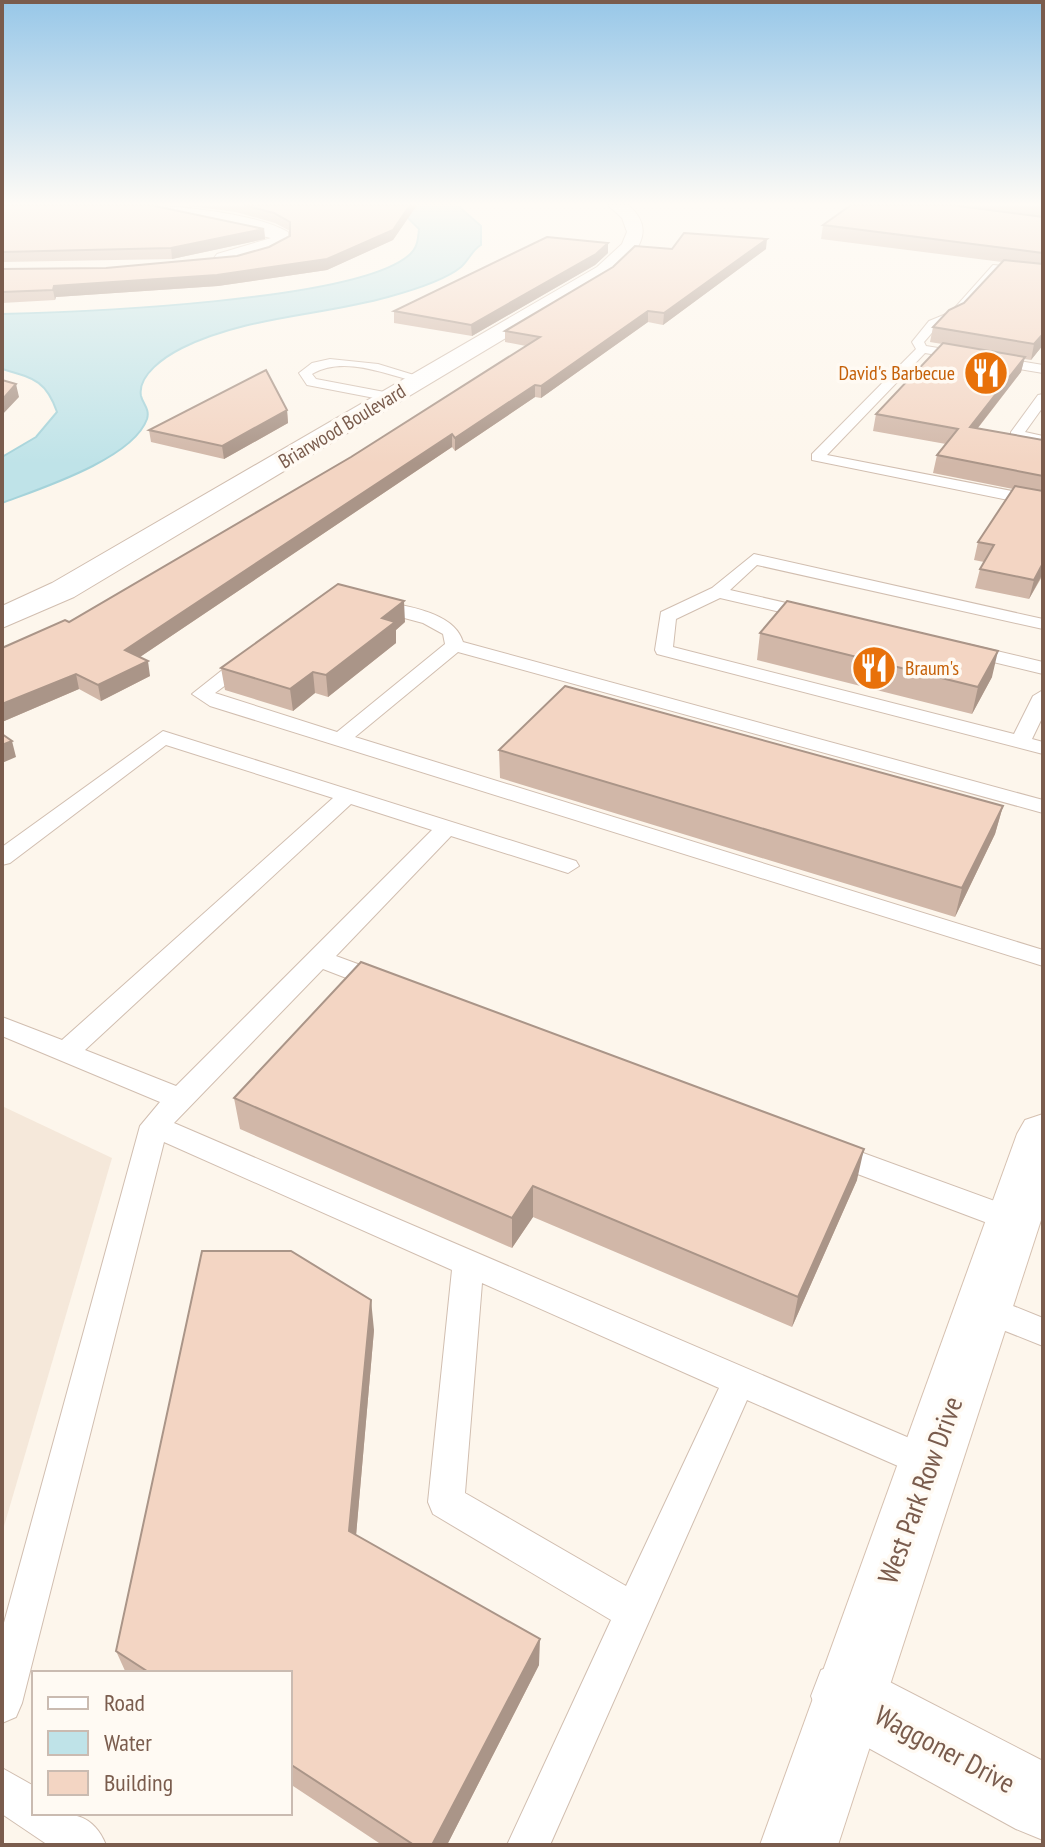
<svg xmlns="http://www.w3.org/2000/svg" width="1045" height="1847" viewBox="0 0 1045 1847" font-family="'PT Sans Narrow',sans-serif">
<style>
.residential{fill:#f5e8da}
.water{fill:#bfe3e8;stroke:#a5d3da;stroke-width:2}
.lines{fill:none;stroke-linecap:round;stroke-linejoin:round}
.lane-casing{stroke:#d1beb0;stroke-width:2}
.street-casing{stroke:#d1beb0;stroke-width:2}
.secondary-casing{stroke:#d6c0b0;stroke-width:2}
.lane{fill:#fff;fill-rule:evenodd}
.street{fill:#fff;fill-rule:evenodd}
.secondary{fill:#fff;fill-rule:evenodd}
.wall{fill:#d1b7a8}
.shaded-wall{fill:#aa9588}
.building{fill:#f3d5c3;stroke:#aa9588;stroke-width:2}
.labels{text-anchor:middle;stroke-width:7;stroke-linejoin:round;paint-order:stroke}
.far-food-label{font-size:20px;fill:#c56008;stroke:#fffaf3;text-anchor:end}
.far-street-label{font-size:20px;fill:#7a5c4d;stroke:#fffaf3}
.near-street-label{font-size:28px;fill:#7a5c4d;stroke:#fffaf3}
</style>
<rect width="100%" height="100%" fill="#fdf6ec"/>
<path class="residential" d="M2,1106l110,52 -110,375z"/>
<path class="water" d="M380,205h77l24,21v19c-9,5 -12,15 -20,22 -17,14 -51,24 -73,30 -68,19 -141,19 -206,51 -16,8 -45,27 -41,48 2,8 9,13 6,23 -14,40 -108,70 -145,84v-46l34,-20 21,-25c-11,-32 -24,-34 -55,-43v-55c83,-2 352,-13 406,-58 9,-7 10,-15 11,-27l-11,-11z"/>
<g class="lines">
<g class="lane-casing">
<path id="lane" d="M993,265l50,5v6l-43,-5 -41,45 -22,11 -13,15 2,4 117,19v8l-118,-20 -98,102 216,42v10l-231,-47v-6l104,-105 -4,-7 17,-21 22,-9z
M330,359l48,5 49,15 -6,4c-33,-8 -77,-28 -109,-9l4,5 79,15v6l-5,1 -83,-16 -8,-12 13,-10z
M1043,394v13l-18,25 18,4v8l-32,-6v-6l27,-37z
M754,554l289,65v10l-286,-64 -27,25 91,21v8l-6,1 -95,-22 -44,21 -3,28 341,87 19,-38 10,-6v26l-11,23 11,3v12l-386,-100 -2,-4 6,-38 51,-24z
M373,599c28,7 81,11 90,43l580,158v13l-585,-161 -103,85 688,213v16l-833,-260 -18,-12 48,-38h14v8l-39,29 122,39 108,-88 -2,-10 -20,-11 -56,-15 -3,-4z
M967,644l76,18v12l-83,-20 -2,-4z
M163,731l413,130 3,5 -11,7 -117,-37 -115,120 57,21 4,6 -4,6h-18l-52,-20 -149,154 768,329 5,12 -5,12 -12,4 -183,-80 -197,445h-43l104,-225 -178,-106 -5,-12 24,-232 -288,-128 -142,561 -6,14 -14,6v-93l138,-504 20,-24 -158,-66v-19l60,23 271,-242 -167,-53 -156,118 -8,2v-18zM351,804l81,26 -256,256 -91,-36zM482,1283l237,105 -93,198 -161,-93z
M833,1142l192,70 4,9 -4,9 -11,3 -191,-72 -4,-8 4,-8z
M986,1295l57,23v28l-68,-27 -5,-10 5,-10z
M2,1768l32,18v27c33,0 58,-3 72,32h-58l-46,-31z"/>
</g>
<g class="street-casing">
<path id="street" d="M135,205c38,0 121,8 153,27l1,11 -2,4 -63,17 -7,-2 -3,-4 3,-4 54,-16 -127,-28z
M608,205h20c31,26 7,50 -17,70l-537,322 -72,31v-22l50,-23 545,-316 25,-23 5,-12 -5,-14z
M847,1660l196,101v79l-27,-11 -195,-107 -10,-26 10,-26z"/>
</g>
<g class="secondary-casing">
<path id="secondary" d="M1043,1114v100l-205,631h-78l257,-711 8,-14z"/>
</g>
<use href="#lane" class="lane"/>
<use href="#street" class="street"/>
<use href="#secondary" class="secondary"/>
</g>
<path class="wall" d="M2,205l262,24 1,10 -93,20 -170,3z
M182,205h235l-24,35 -66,30 -109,16 -162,11 -1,3 -53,3v-34l104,-1 131,-12 32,-9 21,-11v-5l-15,-8 -39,-11z
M851,205h192v140l-12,15 -7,-1 -3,13 -43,56 65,12v135l-14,24 -54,-11 5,-19 4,-7 -10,-2 4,-18 35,-53 -80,-16 4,-18 9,-11 -73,-13 3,-17 66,-70 -12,-2 3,-15 31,-24 38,-41 -181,-23 2,-14z
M672,249h94l-103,76 -15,-3 -107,76 -6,-1 -80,54 -3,-4 -312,210 10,19 -49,25 -22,-12 -77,33 67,-100 282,-165 175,-111 -21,-4v-11z
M608,253l-13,12 -123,71 -78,-13v-12z
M287,410l1,13 -64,36 -73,-17 -2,-12z
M405,622l-9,8v13l-68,54 -13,-4 -22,18 -68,-21 -4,-22z
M760,633l232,44 -20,37 -215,-54z
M499,750l504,56 -8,28 -40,83 -455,-139z
M234,1098l623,82 -65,147 -259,-110 -21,31 -272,-119z
M374,1330l-18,205 183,130 -92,180h-65l-92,-61v-111h-164l-10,-22z"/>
<path class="shaded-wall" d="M410,205h7l-24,35 -66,30 -109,16 -162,11 -1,3 -2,-10 1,-4 163,-11z
M264,229l1,10 -93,20 -1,-11z
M767,239l-1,10 -103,76 1,-12z
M608,243v10l-13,12 -123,71 -1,-11z
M648,311v11l-107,76v-12z
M1043,334v11l-12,15 3,-16z
M1025,357l-4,15 -55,71 4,-16z
M16,384l3,13 -17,18v-15z
M535,385v12l-80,54v-13z
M287,410l1,13 -64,36 -2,-13z
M452,434v13l-324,218 -3,-15z
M1043,563l-1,12 -13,24 5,-19z
M404,601l1,21 -9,8v13l-68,54 -2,-22 56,-57z
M998,651l-6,26 -20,37 6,-27z
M148,661l2,15 -49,25 -3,-16z
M313,672l2,21 -22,18 -3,-22z
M76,674l3,15 -77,33v-18z
M12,741l4,16 -14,6v-18z
M1003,806l-8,28 -40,83 7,-29z
M864,1149l-7,31 -65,147 6,-30z
M533,1186v31l-21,31v-30z
M371,1300l3,30 -20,229 -5,-28z
M540,1639l-1,26 -92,180h-15z"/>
<path class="building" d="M2,205h148l114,24 -93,19 -169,4z
M244,205h166l-17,25 -66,29 -110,16 -163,11 -1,4 -51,2v-23l104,-1 131,-12 32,-9 21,-11v-14l-16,-9z
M851,205h100l92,12v36l-220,-28z
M684,233l83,6 -103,74 -16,-2 -107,75 -6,-1 -80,53 -3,-4 -327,216 23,11 -50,24 -22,-11 -74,30v-56l63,-28 4,2 282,-165 189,-120 -35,-6 108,-64 22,-21 37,3z
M547,237l61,6 -12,11 -125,71 -77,-14z
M1004,260l39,4v70l-9,10 -101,-17 16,-17 15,-7z
M943,343l82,14 -55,70 73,13v36l-106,-21 21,-26 -82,-15z
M266,370l21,40 -65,36 -73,-16z
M2,380l14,4 -14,16z
M1015,486l28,5v72l-9,17 -54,-11 14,-24 -16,-3z
M338,584l66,17 -22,17 13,4 -69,53 -13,-3 -23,17 -69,-21z
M787,601l211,50 -20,36 -218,-54z
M565,686l438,120 -41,82 -463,-138z
M2,734l10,7 -10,4z
M361,962l503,187 -66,148 -265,-111 -21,32 -278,-120z
M202,1251h89l80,49 -22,231 191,108 -108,206h-18l-124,-81v-91h-140l-34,-22z"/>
<linearGradient id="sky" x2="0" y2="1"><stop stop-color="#97c7e8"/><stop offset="0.44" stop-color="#fefbf6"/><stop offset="1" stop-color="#fefbf6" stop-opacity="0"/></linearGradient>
<rect width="1045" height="464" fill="url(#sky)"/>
<defs>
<g id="restaurant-disc" transform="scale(2.3)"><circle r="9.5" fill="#e8710a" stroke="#fffaf3"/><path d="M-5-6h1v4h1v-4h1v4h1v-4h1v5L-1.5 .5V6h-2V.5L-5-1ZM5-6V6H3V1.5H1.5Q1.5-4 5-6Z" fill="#fff"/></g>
</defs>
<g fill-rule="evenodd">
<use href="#restaurant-disc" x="986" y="373"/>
<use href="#restaurant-disc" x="874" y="668"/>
</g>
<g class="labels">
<g class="far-food-label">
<text x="955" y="380">David's Barbecue</text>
<text x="905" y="675" text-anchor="start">Braum's</text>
</g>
<g class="far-street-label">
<text transform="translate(342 426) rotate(-31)" y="7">Briarwood Boulevard</text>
</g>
<g class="near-street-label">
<text transform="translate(920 1490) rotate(-70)" y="10">West Park Row Drive</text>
<text transform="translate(945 1749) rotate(28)" y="10">Waggoner Drive</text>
</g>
</g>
<rect width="1045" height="1847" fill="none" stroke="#7a5c4d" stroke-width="8"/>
<rect x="32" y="1671" width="260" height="144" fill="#fffaf3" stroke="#cabbb1" stroke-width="2"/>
<rect x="48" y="1697" width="40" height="12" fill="#ffffff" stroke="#cabbb1" stroke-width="2"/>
<text x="104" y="1711" font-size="24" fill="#7a5c4d">Road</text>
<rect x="48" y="1731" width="40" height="24" fill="#bfe3e8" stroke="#cabbb1" stroke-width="2"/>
<text x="104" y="1751" font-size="24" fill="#7a5c4d">Water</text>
<rect x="48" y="1771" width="40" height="24" fill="#f3d5c3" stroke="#cabbb1" stroke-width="2"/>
<text x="104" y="1791" font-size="24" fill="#7a5c4d">Building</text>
</svg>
